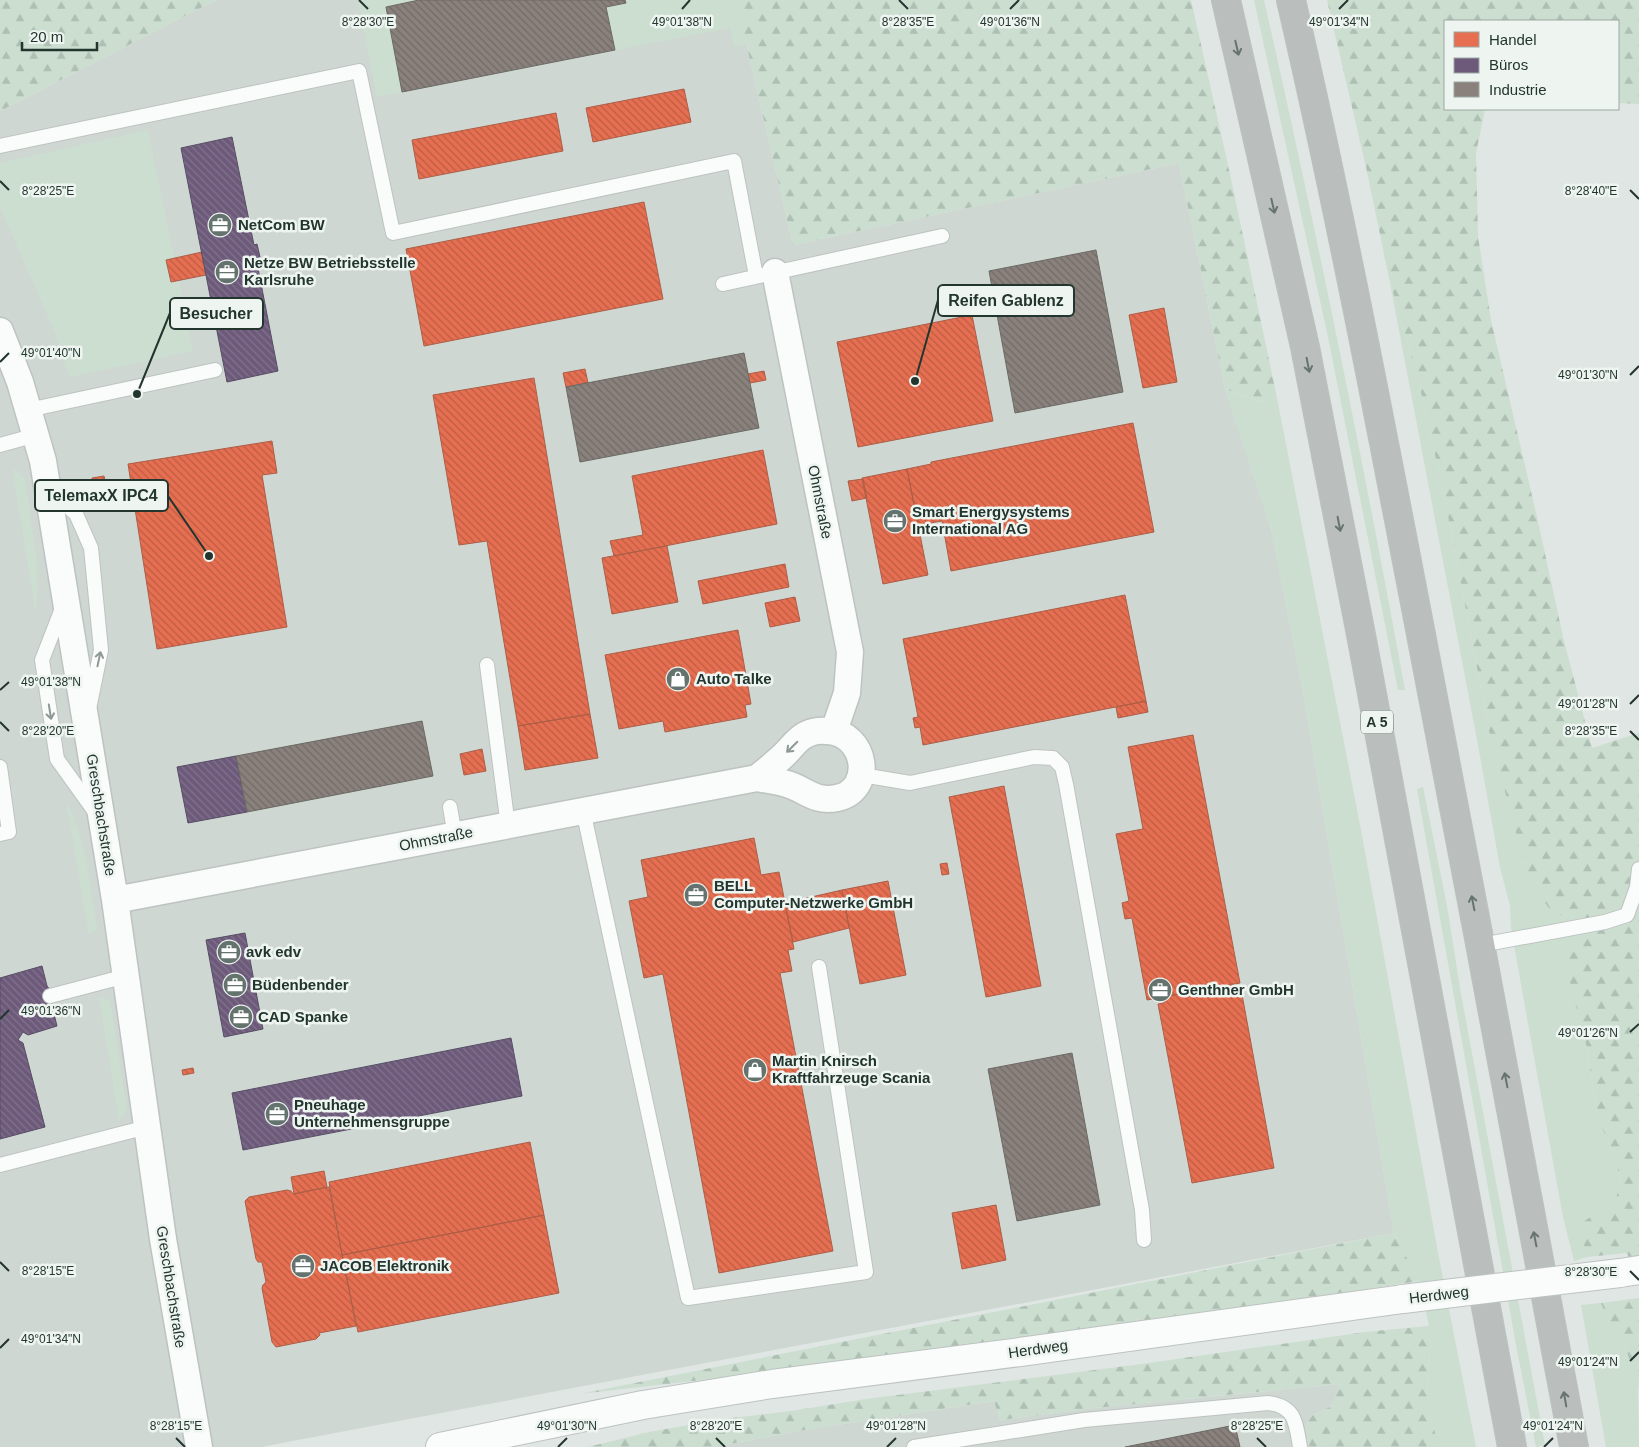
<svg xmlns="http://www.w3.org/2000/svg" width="1639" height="1447" viewBox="0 0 1639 1447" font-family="Arial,sans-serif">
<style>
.built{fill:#cfd7d3}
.green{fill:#cbded0}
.forest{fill:url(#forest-firs)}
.shops{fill:url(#shops-back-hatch);stroke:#ac5e47}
.offices{fill:url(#offices-back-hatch);stroke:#564e64}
.industry{fill:url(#industry-back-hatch);stroke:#6b6a65}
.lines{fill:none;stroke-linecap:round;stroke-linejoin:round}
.service-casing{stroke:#bdc3c0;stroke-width:16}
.minor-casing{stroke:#bdc3c0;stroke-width:29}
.secondary-casing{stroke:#bdc3c0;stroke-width:30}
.motorway-casing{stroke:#bbc2bf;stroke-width:30}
.service{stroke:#fafbfb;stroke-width:14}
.minor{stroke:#fafbfb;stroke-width:26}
.secondary{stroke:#fafbfb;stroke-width:28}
.motorway{stroke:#babfbe;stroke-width:28}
.secondary-bridge-casing{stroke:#bdc3c0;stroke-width:30;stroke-linecap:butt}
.secondary-bridge{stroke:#fafbfb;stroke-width:28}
.oneway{stroke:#66736f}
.oneway2{stroke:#8e9895}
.ticks{fill:none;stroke:#22352f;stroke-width:2}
.labels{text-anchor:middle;stroke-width:5;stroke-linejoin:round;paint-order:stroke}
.shield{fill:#eef5f1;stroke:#5f6f69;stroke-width:1}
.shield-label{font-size:14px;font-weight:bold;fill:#22352f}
.poi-label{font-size:15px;font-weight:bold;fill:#22352f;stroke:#eef5f1;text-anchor:start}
.street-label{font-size:15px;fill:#22352f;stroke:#eef5f1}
.ticks-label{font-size:12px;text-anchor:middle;fill:#22352f;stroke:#eef5f1;stroke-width:5;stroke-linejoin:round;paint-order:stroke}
.leader{fill:none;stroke:#22352f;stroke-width:2}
.callout-dot{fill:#22352f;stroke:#eef5f1;stroke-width:2}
.callout{fill:#eef5f1;stroke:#22352f;stroke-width:2}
.callout-label{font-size:16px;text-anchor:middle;font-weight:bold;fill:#22352f}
</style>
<defs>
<pattern id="forest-firs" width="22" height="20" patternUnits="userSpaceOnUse" patternTransform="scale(1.25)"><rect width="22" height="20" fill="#cbded0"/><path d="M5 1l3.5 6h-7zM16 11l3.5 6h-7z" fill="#aebfb3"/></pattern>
<pattern id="shops-back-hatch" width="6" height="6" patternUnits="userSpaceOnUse" patternTransform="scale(1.25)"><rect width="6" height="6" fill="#e76f51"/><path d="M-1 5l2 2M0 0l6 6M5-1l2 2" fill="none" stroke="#bb5c44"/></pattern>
<pattern id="offices-back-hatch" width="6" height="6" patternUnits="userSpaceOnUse" patternTransform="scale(1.25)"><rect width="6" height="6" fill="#6d597a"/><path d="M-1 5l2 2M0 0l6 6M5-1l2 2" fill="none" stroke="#81738c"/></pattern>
<pattern id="industry-back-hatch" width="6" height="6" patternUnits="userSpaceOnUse" patternTransform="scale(1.25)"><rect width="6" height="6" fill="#8a817c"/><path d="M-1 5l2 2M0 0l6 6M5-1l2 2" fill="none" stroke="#706a66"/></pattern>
</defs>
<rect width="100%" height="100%" fill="#e0e6e3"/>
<path class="built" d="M216,0h520l57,245 386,-82 46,226 46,139 31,158 92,547 -1133,214h-261v-1336z
M1340,1384l-8,22 -19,9 -8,10 4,22h-595l90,-17 191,-29 5,19 94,-12z"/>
<path class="green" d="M358,0h61l-33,7 16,85 -25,5z
M625,0h111l10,44 -12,3 -4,-19 -115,22 -9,-43 20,-4z
M1254,0h10c52,229 99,459 141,690h-7l-70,-353z
M148,130l45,221 -124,26 -15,-47 -54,-123v-44z
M1389,278l29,101 26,116 45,236 60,177 22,12 -5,17 21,111 10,67 20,49 3,22 -7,20 -20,9 -13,10 7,32 -13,4 -11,-44 -36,-199 -16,-90 -1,-22 -10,-39 -25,-138z
M1225,389l36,13 16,-4 84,432 78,428 37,189h-38l-2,-6 -10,-50 5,-48 -2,-17 -10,-45 -25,-48 -92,-547 -31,-158z
M12,468l13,11 12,82v47l-2,1z
M1423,787l24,119 14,88 84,451 -9,2 -20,-102 -99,-556z
M69,805l12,34 4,16 12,73 -8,7 -22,-129z
M99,997l11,4 17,109 -8,10z
M1601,1303l14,36 10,7 13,37 1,64h-33l-25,-142z"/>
<path class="forest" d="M0,0h216l-216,111z
M736,0h455l39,174 47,224 -15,4 -37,-13 -46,-226 -386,82z
M1327,0h312v104l-21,-1v-82h-173v88h40l-9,44 2,83 13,84 46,197 27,124 28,107 47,-15v523l-10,2 -2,-5 -40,4 -8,-32 14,-10 20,-9 7,-20 -3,-22 -20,-49 -10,-67 -20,-77 -1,-34 4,-16 -21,-13 -20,-26 -40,-151 -45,-236 -26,-116 -29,-101 -23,-111z
M1394,1233l25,48c-279,43 -559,82 -840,113z
M1639,1298v90l-14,-42 -10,-7 -14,-36z
M1429,1326l2,17 -5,48 12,56h-129l-4,-22 8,-10 19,-9 7,-22 -245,24 -94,12 -6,-19 -190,29 -90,17h-126l61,-15 74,-13 68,-8 75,-12 276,-35 223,-32z"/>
<path class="shops" d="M684,89l7,33 -98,20 -7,-34z
M556,113l7,38 -144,28 -7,-39z
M644,202l19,97 -239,47 -18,-97z
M202,252l4,23 -35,7 -5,-22z
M1164,308l13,74 -34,6 -14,-73z
M972,315l21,106 -135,26 -21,-105z
M585,369l3,14 -22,4 -3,-14z
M764,371l2,9 -16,3 -2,-9z
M534,378l56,336 -72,12 -31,-185 -28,4 -26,-150z
M1133,423l21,109 -203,39 -9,-50 -24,4 -11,-56 24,-5v-2z
M272,441l5,32 -15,2 25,152 -130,22 -29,-185z
M763,450l14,74 -163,32 -4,-15 33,-6 -11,-59z
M907,469l21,106 -45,9 -21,-106z
M104,476l3,15 -13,2 -2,-15z
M863,479l4,19 -15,3 -4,-20z
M667,546l11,56 -66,12 -10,-56z
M785,564l4,23 -86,17 -5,-23z
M1125,595l21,106 -223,44 -3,-18 -5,1 -2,-10 5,-1 -15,-78z
M795,597l5,24 -30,6 -5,-24z
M738,630l13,74 -6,1 2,12 -82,15 -2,-11 -44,8 -14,-74z
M1146,701l2,11 -30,6 -2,-11z
M590,714l8,44 -73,12 -7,-44z
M1193,735l47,248 -93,17 -15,-82 -7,1 -3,-16 7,-2 -13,-67 27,-5 -15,-82z
M482,749l4,22 -22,4 -4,-21z
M1004,786l37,200 -55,11 -37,-200z
M754,838l7,37 18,-3 15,77 -6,1 4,21 -12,2 53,278 -114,22 -56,-299 -19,4 -15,-77 19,-4 -7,-37z
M947,863l2,11 -7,1 -2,-11z
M888,881l18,94 -46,9 -18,-94z
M842,890l7,38 -56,14 -8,-39z
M1234,984l2,6 5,-1 33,179 -82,15 -34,-179 6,-1 -1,-6z
M193,1068l1,5 -11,2 -1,-5z
M530,1142l14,73 -202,40 -13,-73z
M324,1171l3,16 -33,7 -3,-17z
M329,1187l27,139 -37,7 1,2 -4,4 -40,8 -4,-5 -10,-54 1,-3 3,-3 -4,-20h-4l-2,-3 -11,-58 4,-4 38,-7 4,1 2,3z
M996,1205l10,55 -44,9 -10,-56z
M544,1215l15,78 -201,39 -16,-77z"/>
<path class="offices" d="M232,137l22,108 3,-1 3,13 -4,1 22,113 -51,11 -46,-234z
M236,756l11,56 -59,11 -11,-56z
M245,933l18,96 -39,8 -18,-97z
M42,966l5,20 4,5 3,9 -2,6 5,20 -29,9 -5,-3 -5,8 5,3 22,84 -45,12v-161z
M511,1038l11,58 -279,54 -11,-57z"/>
<path class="industry" d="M419,0h206l1,3 -20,4 9,43 -213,42 -16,-85z
M1096,250l27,142 -108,21 -26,-142z
M744,353l15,75 -179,34 -14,-75z
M422,721l11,55 -186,36 -11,-56z
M1072,1053l28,152 -83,16 -29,-152z
M1235,1425l5,22h-115z"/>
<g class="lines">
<g class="service-casing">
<path id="service" d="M0,146l359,-75 34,162 341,-72 22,115
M723,284l219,-48
M28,410l187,-40
M0,445l36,-10
M49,490l27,24 15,34 10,102 -11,54
M63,606l-21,54 15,99 38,53
M487,665l21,161
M0,767l9,65 -9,2
M862,775l48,8 124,-26 19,1 9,9 4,17 76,426 2,30
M450,807l5,29
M583,810l105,488 178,-26 -47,-305
M1481,945l124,-23 22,-7 10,-28 2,-18
M50,996l76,-20
M0,1165l147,-38
M914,1447l170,-27 184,-17c28,3 28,21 32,44"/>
</g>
<g class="minor-casing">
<path id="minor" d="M775,272l75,380 -3,41 -13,38
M0,331l20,51 23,79 72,439 48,339 36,208
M115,900l642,-122c10,2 20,3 30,6 18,5 28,19 50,14 38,-8 30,-65 -10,-67 -8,-1 -18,1 -25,6 -6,4 -11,11 -16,16 -9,9 -19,17 -29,25"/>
</g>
<g class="secondary-casing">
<path id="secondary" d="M1620,1273l19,-3
M440,1447l203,-42 129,-21 248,-32 383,-53"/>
</g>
<g class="motorway-casing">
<path id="motorway" d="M1226,0l79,347 57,293 150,807
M1291,0c48,207 88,416 128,624 53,274 104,549 155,823"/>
</g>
<use href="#service" class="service"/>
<use href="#minor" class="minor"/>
<use href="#secondary" class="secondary"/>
<use href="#motorway" class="motorway"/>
<g class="secondary-bridge-casing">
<path id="secondary-bridge" d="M1403,1299l217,-26"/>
</g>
<use href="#secondary-bridge" class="secondary-bridge"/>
</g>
<defs><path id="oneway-shaft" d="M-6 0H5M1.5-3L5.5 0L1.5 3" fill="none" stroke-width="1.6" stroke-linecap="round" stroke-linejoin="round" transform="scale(1.25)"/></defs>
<g class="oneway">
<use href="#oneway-shaft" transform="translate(1237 48) rotate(77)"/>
<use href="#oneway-shaft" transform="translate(1273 206) rotate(77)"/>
<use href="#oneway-shaft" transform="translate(1308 365) rotate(79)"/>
<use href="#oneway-shaft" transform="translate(1339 524) rotate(79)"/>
<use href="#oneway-shaft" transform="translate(1473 903) rotate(-101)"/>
<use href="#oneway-shaft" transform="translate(1506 1080) rotate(-101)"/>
<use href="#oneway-shaft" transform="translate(1535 1239) rotate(-101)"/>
<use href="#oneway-shaft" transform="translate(1565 1399) rotate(-100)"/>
</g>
<g class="oneway2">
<use href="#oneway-shaft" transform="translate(99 659) rotate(-78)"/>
<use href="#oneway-shaft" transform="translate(50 712) rotate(81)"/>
<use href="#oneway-shaft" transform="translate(792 747) rotate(135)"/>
</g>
<path class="ticks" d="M359,0l9,9M899,0l9,9M682,9l8,-9M1010,9l9,-9M1339,9l9,-9M0,181l9,9M1630,190l9,9M0,362l9,-9M1630,375l9,-9M0,690l9,-8M1630,704l9,-9M0,722l9,9M1630,731l9,9M0,1019l9,-9M1630,1032l9,-8M0,1262l9,9M1630,1271l9,9M0,1348l9,-9M1630,1361l9,-9M176,1438l9,9M716,1438l9,9M1257,1438l9,9M558,1447l9,-9M887,1447l9,-9M1544,1447l9,-9"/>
<defs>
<g id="office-disc" transform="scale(1.25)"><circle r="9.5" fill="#64736e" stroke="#eef5f1"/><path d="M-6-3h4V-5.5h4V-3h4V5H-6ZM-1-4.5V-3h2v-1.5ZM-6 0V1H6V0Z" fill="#fff"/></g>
<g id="shop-disc" transform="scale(1.25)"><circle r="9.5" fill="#64736e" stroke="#eef5f1"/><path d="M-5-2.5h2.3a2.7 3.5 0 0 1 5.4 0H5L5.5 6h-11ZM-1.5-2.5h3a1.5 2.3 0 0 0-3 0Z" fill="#fff"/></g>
</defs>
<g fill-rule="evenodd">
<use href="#office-disc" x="220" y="225"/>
<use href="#office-disc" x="227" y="272"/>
<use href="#office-disc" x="895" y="521"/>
<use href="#shop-disc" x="678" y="679"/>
<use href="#office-disc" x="696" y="895"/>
<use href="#office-disc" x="229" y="952"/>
<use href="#office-disc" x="235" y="985"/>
<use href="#office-disc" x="1160" y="990"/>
<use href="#office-disc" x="241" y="1017"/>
<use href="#shop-disc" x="755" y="1070"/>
<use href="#office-disc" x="277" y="1114"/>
<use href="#office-disc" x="303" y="1266"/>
</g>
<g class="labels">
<rect class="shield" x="1361" y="710.5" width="32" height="23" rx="4"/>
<g class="shield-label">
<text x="1377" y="727">A 5</text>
</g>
<g class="poi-label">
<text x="238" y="230">NetCom BW</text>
<text x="244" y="268">Netze BW Betriebsstelle<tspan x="244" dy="17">Karlsruhe</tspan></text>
<text x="912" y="517">Smart Energysystems<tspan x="912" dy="17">International AG</tspan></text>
<text x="696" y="684">Auto Talke</text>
<text x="714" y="891">BELL<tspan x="714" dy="17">Computer-Netzwerke GmbH</tspan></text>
<text x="246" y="957">avk edv</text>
<text x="252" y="990">Büdenbender</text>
<text x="1178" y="995">Genthner GmbH</text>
<text x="258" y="1022">CAD Spanke</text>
<text x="772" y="1066">Martin Knirsch<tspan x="772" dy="17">Kraftfahrzeuge Scania</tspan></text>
<text x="294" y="1110">Pneuhage<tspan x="294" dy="17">Unternehmensgruppe</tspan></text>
<text x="320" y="1271">JACOB Elektronik</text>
</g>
<g class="street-label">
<text transform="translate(820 502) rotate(79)" y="5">Ohmstraße</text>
<text transform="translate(101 815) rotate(81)" y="5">Greschbachstraße</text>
<text transform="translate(436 839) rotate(-11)" y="5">Ohmstraße</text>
<text transform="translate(171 1287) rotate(81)" y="5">Greschbachstraße</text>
<text transform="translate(1439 1295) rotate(-7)" y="5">Herdweg</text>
<text transform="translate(1038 1349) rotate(-8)" y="5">Herdweg</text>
</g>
</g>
<g class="ticks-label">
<text x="368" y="26">8°28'30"E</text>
<text x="682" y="26">49°01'38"N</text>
<text x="908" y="26">8°28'35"E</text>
<text x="1010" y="26">49°01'36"N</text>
<text x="1339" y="26">49°01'34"N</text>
<text x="48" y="195">8°28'25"E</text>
<text x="1591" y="195">8°28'40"E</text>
<text x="51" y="357">49°01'40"N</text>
<text x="1588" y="379">49°01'30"N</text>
<text x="51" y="686">49°01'38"N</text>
<text x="1588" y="708">49°01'28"N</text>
<text x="48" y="735">8°28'20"E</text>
<text x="1591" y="735">8°28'35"E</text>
<text x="51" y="1015">49°01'36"N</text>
<text x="1588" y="1037">49°01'26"N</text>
<text x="48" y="1275">8°28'15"E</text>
<text x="1591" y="1276">8°28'30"E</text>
<text x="51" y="1343">49°01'34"N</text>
<text x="1588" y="1366">49°01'24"N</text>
<text x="176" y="1430">8°28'15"E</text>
<text x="567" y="1430">49°01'30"N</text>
<text x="716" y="1430">8°28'20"E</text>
<text x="896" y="1430">49°01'28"N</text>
<text x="1257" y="1430">8°28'25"E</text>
<text x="1553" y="1430">49°01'24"N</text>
</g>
<path class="leader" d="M915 381L938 300M137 394L170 313M209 556L168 496"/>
<g class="callout-dot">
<circle cx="915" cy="381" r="5"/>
<circle cx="137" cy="394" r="5"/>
<circle cx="209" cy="556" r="5"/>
</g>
<g class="callout">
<rect x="938" y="285" width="136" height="31" rx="5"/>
<rect x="170" y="298" width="93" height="31" rx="5"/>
<rect x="35" y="480" width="133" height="31" rx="5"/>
</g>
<g class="callout-label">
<text x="1006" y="306">Reifen Gablenz</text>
<text x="216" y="319">Besucher</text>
<text x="101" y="501">TelemaxX IPC4</text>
</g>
<rect x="1444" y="20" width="175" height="90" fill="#eef5f1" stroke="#9ca8a3"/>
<rect x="1454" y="32" width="25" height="15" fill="#e76f51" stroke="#9ca8a3"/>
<text x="1489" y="45" font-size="15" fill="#22352f">Handel</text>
<rect x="1454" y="58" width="25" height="15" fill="#6d597a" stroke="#9ca8a3"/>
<text x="1489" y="70" font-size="15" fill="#22352f">Büros</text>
<rect x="1454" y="82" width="25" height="15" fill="#8a817c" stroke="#9ca8a3"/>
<text x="1489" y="95" font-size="15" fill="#22352f">Industrie</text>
<path d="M22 42v8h75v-8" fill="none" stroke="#22352f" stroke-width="2.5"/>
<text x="30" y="42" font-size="15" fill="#22352f" stroke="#eef5f1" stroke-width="4" paint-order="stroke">20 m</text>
</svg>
